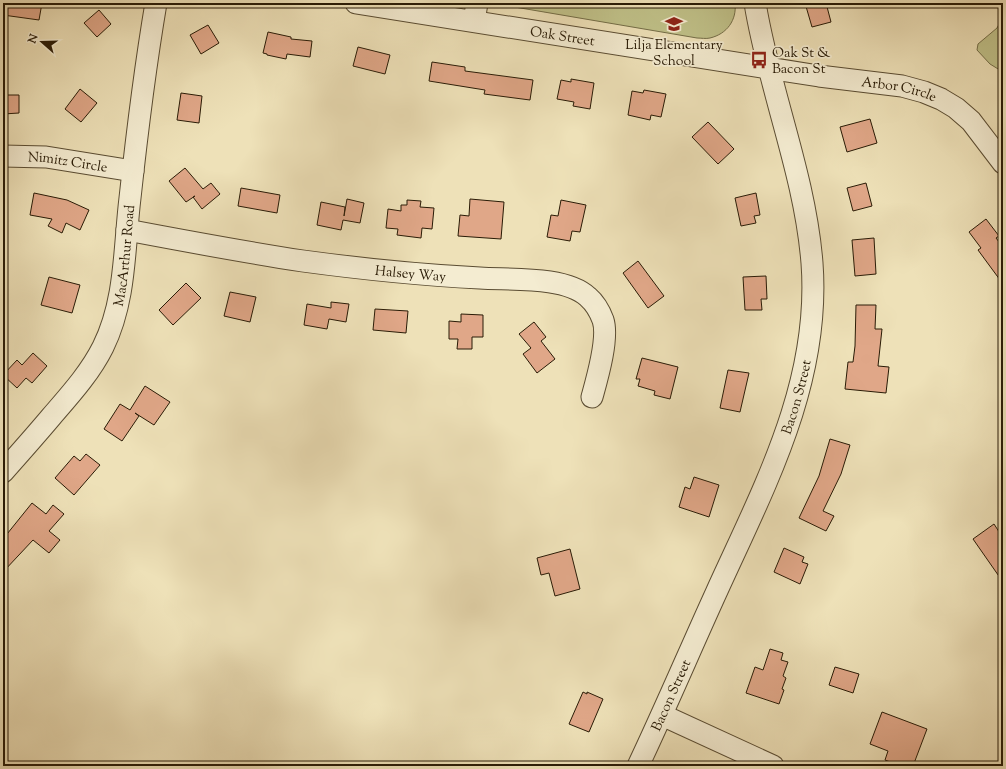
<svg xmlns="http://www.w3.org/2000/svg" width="1006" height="769" viewBox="0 0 1006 769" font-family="'Sorts Mill Goudy',serif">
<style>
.green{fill:#c0c189;stroke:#746e48}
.building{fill:#e0a788;stroke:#291b06}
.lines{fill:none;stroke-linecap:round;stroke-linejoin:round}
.minor-casing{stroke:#5a4c32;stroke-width:23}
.minor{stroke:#f4ecd1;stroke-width:21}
.labels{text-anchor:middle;stroke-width:3.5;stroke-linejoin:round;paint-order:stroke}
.street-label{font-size:14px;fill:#291b06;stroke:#f4ecd1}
.poi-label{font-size:14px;fill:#291b06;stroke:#f4ecd1}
</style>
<rect width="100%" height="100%" fill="#eee1b8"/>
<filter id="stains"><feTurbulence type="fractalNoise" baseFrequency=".005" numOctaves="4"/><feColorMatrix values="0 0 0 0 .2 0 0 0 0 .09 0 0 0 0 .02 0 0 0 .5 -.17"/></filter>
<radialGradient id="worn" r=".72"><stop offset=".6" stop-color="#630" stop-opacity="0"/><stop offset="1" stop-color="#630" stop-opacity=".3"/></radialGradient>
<path class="green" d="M491,3h244c2,17 -8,31 -25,35 -4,1 -9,0 -13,0z
M1003,17v55l-13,-8 -13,-14 1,-6 19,-16z"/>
<path class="building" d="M3,3h39l-3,17 -36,-5z
M805,3h21l5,19 -19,5z
M99,10l12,14 -14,13 -13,-14z
M208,25l11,18 -18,11 -11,-19z
M268,32l23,5v2l21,2 -2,16 -23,-3 -1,5 -19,-4v-1l-4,-1z
M358,47l32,8 -5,19 -32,-8z
M432,62l33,5v4l68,9 -3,20 -46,-6 1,-4 -56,-9z
M571,79l23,4 -4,26 -17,-3 1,-4 -17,-3 4,-19 10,2z
M80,89l17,14 -16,19 -16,-13z
M644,90l22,4 -5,23 -10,-2 -1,5 -22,-5 4,-24 11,2z
M181,93l21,3 -3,27 -22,-3z
M3,95h16v18l-16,1z
M870,119l7,24 -30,9 -7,-25z
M708,122l26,27 -16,15 -26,-27z
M185,168l18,21 8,-6 9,11 -18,15 -9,-12 2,-1 -9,6 -17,-21z
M866,183l6,23 -19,5 -6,-23z
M241,188l39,7 -3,18 -39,-7z
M34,193l33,7 22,10 -9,20 -14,-7 -4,10 -14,-7 4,-7 -22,-4z
M756,193l4,22 -6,1 2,7 -15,3 -6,-28z
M347,199l17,4 -4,20 -17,-3 -2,10 -24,-5 4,-23 24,5 -1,9z
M470,199l34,3 -3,37 -43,-3 2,-21 9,1z
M407,200l14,1 -1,6 14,1 -2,21 -10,-1 -1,10 -24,-3 1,-6 -12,-1 2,-19 13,2v-6h6z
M561,200l25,5 -6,27 -8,-1 -2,10 -23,-4 4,-22 7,1z
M986,219l13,17 -3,2 7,9v37l-25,-34 3,-2 -12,-16z
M874,238l2,36 -21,2 -3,-36z
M638,261l26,35 -16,12 -25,-35z
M766,276l1,23h-6l1,11h-17l-2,-33z
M49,277l31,8 -8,28 -31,-8z
M186,283l15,15 -28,27 -14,-15z
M230,292l26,5 -6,25 -26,-6z
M331,302l18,2 -3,18 -17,-3 -2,10 -23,-4 3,-21 24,4z
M856,305h20l-1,24h7l-4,37 11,1 -3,26 -41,-4 3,-27h5l2,-16z
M375,309l33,2 -2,22 -33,-3z
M461,314l22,1v22h-11v12h-15l1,-10h-9v-18l12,1z
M534,322l12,15 -5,4 14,18 -18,14 -14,-19 8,-6 -12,-14z
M33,353l14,13 -15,17 -6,-5 -9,10 -14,-13 14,-15 5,5z
M642,358l36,9 -8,32 -16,-4 1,-4 -17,-5 2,-7h-4z
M728,370l21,3 -9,39 -20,-4z
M145,386l25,16 -16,23 -19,-12 4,3 -17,25 -18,-12 16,-25 10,6z
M830,439l20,6 -9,29 -18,37 11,5 -8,15 -27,-13 20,-42z
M86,454l14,11 -26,30 -19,-17 19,-22 6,5z
M694,477l25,8 -10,32 -30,-10 6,-20 5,2z
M32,503l14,11 7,-9 11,9 -15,17 11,9 -11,13 -16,-13 -30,32v-33z
M994,524l9,14v44l-30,-43z
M784,548l20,9 -2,5 6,2 -8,20 -26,-12z
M570,549l10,40 -25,7 -6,-23 -8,2 -4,-17z
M770,649l13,4 -2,7 7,2 -5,14 3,2 -4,11 2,1 -5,14 -33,-11 9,-26 8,3z
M835,667l24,7 -6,19 -24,-8z
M583,692l4,2v-2l16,7 -14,33 -20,-8z
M882,712l45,17 -14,37h-12l-16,-6 3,-9 -18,-7z"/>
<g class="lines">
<g class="minor-casing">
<g id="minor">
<path id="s1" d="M356,3l463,73 83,10 22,6 17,7 15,9 15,13 32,42"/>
<path d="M474,21l3,-18"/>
<path id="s2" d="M3,156l43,1 87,14"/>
<path id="s3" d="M127,230c58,11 117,22 176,31 59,8 118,14 177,17 31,2 86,-2 108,19 7,6 12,15 15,23 6,18 -6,59 -11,77"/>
<path id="s4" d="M3,472c16,-18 32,-36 48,-55 19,-22 39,-44 52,-70 23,-46 21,-99 27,-149 7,-65 15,-130 26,-195"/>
<path d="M662,715l111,51"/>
<path id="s5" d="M638,766c27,-57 52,-116 78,-173 48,-106 105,-210 96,-330 -7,-89 -43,-173 -57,-260"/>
</g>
</g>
<use href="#minor" class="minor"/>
</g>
<defs>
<g id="school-bare" transform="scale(1.38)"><path d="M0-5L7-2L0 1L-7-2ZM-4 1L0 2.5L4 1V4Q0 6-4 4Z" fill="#8f2418" stroke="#f4ecd1" stroke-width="2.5" paint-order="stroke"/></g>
<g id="bus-bare" transform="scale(1.38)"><path d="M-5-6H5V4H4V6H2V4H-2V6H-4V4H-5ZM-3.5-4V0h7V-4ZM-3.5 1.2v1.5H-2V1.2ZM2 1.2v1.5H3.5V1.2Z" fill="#8f2418" stroke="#f4ecd1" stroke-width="2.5" paint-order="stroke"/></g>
</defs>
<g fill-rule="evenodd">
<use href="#school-bare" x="674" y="24"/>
<use href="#bus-bare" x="759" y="60"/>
</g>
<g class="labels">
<g class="street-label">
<text dy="5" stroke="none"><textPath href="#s1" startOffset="209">Oak Street</textPath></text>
<text dy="5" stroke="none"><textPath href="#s1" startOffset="550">Arbor Circle</textPath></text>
<text dy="5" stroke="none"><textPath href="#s2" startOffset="65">Nimitz Circle</textPath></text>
<text dy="5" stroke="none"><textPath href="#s4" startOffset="255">MacArthur Road</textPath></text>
<text dy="5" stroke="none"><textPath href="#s3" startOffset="287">Halsey Way</textPath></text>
<text dy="5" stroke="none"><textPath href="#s5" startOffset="402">Bacon Street</textPath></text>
<text dy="5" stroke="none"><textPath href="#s5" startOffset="78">Bacon Street</textPath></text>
</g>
<g class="poi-label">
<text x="674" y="49">Lilja Elementary<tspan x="674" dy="16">School</tspan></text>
<text x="772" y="57" text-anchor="start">Oak St &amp;<tspan x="772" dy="16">Bacon St</tspan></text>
</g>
</g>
<rect width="1006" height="769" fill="none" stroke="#eee1b8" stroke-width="16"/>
<rect x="4" y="4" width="998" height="761" fill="none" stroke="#291b06" stroke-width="2"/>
<rect x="8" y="8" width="990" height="753" fill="none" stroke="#291b06"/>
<g transform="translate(42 42) rotate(290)" stroke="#f4ecd1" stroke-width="3" paint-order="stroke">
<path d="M0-3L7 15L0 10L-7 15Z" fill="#291b06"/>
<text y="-6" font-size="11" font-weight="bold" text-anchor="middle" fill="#291b06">N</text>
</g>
<rect width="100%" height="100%" filter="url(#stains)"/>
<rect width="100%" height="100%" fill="url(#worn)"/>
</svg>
